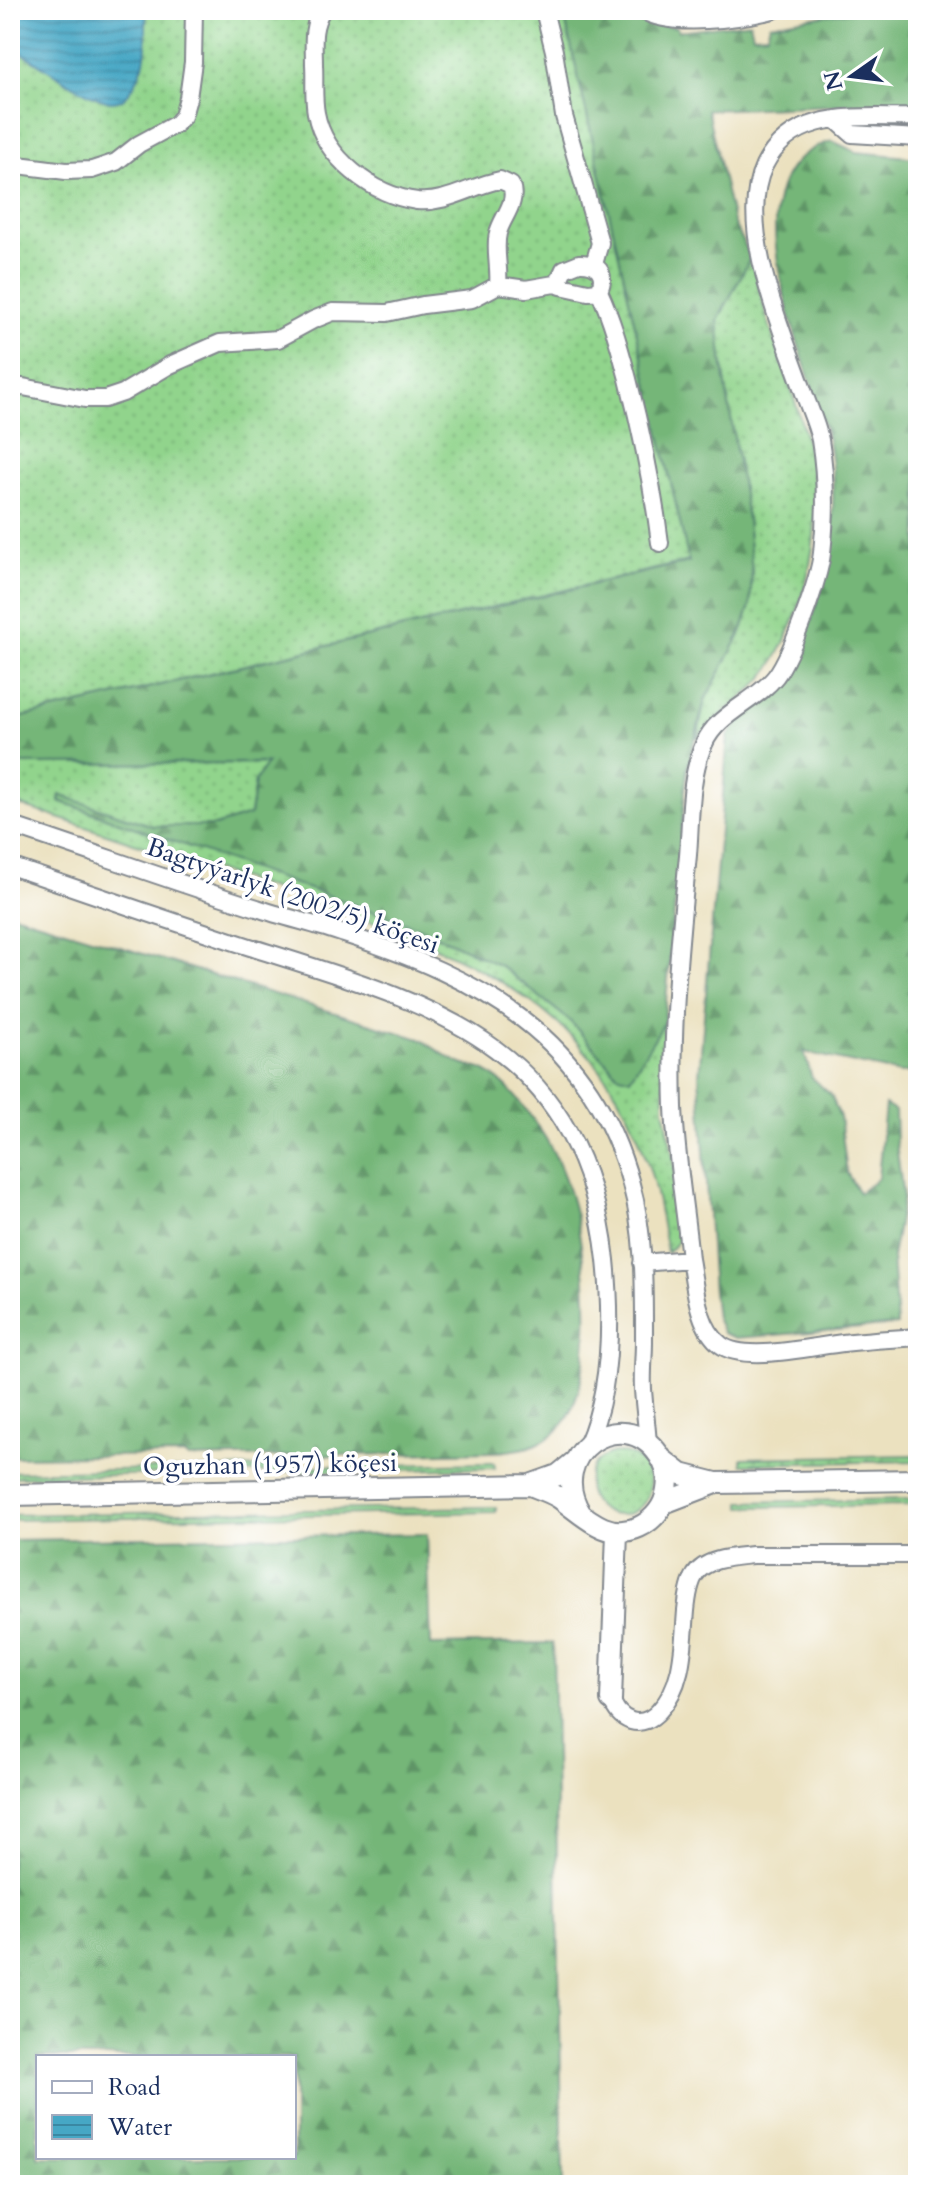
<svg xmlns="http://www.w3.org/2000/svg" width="928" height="2195" viewBox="0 0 928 2195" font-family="Cardo,serif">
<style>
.grass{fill:url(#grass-dots);stroke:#568275;stroke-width:2}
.forest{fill:url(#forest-firs);stroke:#48726b;stroke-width:2;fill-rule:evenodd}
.water{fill:url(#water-rules);stroke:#306b92;stroke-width:2}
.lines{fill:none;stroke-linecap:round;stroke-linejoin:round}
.minor-casing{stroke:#83888e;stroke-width:20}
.major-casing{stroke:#83888e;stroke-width:24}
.minor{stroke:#fff;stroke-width:16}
.major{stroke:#fff;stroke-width:20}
.labels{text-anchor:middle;stroke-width:7;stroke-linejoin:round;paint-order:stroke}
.street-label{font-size:26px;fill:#1b2f5e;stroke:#fff}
</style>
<defs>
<pattern id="grass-dots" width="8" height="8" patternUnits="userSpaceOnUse" patternTransform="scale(2)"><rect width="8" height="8" fill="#91d48c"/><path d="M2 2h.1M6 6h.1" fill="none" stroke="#7cb67b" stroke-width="1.8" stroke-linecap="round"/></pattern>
<pattern id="forest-firs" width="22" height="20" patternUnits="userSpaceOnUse" patternTransform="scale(2)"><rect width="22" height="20" fill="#74b678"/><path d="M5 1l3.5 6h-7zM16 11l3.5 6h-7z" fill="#5e9466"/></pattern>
<pattern id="water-rules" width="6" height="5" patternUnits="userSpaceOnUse" patternTransform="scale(2)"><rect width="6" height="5" fill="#46a7c5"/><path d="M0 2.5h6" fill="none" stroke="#3a88a3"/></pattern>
</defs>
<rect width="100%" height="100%" fill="#fff"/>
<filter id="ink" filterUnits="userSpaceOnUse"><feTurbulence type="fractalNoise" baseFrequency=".0125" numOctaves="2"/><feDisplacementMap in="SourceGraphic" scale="16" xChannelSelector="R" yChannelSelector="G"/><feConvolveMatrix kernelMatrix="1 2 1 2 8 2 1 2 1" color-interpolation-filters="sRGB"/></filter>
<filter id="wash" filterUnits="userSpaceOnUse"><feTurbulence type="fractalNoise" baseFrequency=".006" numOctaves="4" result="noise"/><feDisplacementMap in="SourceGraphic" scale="32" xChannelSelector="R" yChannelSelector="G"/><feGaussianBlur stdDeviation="1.8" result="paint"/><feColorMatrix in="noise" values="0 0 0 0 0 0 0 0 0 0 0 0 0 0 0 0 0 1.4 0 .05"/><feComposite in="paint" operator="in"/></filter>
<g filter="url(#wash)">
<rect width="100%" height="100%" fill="#ebe1bf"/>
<path class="grass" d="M10,10h553l126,551 -679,159z
M751,257c7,25 12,51 21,76 18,55 42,113 43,171 2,53 -15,113 -41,158 -18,32 -55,49 -77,77l8,-39 35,-65 10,-29 2,-34 -5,-53 -24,-152 -5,-47z
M268,763l-13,18 -5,34 -35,11h-62l-93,-30 -1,4 364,129 78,37 68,54 48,54 13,3 34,-54v85l10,54 6,69 -1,9 -12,13c-6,-32 -10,-65 -21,-95 -42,-128 -146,-188 -265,-233l-371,-123v-38z
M588 1484a31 31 0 1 1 62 0a31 31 0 1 1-62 0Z
M918,1455v6l-176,3v-6z
M494,1463l1,5 -485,9v-5z
M918,1499v6l-177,2v-5z
M496,1507v5l-486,8v-5z"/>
<path class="forest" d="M563,10h69l22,14 23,3 1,4 72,-9 3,13 14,-1 3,-10 88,-14h60v92l-211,8 26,112 18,35 -33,63 5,47 24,152 5,53 -2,34 -10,29 -35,65 -18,70 -23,253 -34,55 -13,-4 -48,-54 -68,-54 -78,-37 -364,-128 1,-6 93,31h62l35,-11 5,-34 12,-18 -257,1v-44l679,-158z
M832,141l24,11 62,6v914l-18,1 -96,-21 8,26 19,17 9,22 7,56 12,20 19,-15 7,-73 10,6 1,32 7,54 -11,60 5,68 -161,13 -13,-5 -7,-15 -3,-26 -14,-217 29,-339c13,-21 37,-31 52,-51 30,-40 47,-110 52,-160 2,-28 2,-57 -4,-84 -16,-75 -113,-267 4,-300z
M10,913l410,126c13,8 27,19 42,25 7,3 16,3 23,7 22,11 40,37 54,57 18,26 30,58 37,89 11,53 22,170 -17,212 -18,19 -43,22 -67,23l-303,6 -3,-3 -176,2z
M427,1534l4,111 122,-2 10,542h-553v-645zM294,2057v100h-256v-100z"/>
<path class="water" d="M10,10h137c-3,18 2,38 -4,55 -5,13 -14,37 -30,37 -21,0 -84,-45 -103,-57z"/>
</g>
<g filter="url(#ink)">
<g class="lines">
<g class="minor-casing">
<path id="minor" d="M322,10c-11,18 -8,34 -8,54 1,16 -1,33 2,49 8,45 57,82 101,88 29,3 56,-16 83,-21l11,5c7,18 -9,32 -13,48 -4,17 2,35 0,52
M544,10l10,41 10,65 36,127 -6,21
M642,10c30,19 98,8 132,0
M836,120l16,14 66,4
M10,164l56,7 26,-1 24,-8 23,-18 37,-20 7,-8 5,-18 5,-36 1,-52
M579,263c19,-1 28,10 20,28l-11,1 -27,-6 -2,-6 5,-11z
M599,291c13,28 21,58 29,88 14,55 25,108 32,164
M10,388l13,-1 62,12h20l18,-6 47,-28 50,-22 58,-4 35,-19 20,-8 54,1 36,-8 49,-6 26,-14 28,4 34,-6
M10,825c82,27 164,57 247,83 29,10 59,16 87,26 136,44 247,102 287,250 14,50 13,105 13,157 0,16 -2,32 -1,48 1,18 4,37 5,55
M10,866c80,27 160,55 240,81 183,58 331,94 356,313 6,60 6,129 -19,185
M690,1259c-5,-51 -14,-102 -16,-152 -3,-84 6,-169 14,-252 3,-36 1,-78 16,-111 13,-31 52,-42 72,-68 16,-22 43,-96 46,-123 4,-36 4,-77 -2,-113 -3,-15 -10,-30 -15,-44 -20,-60 -70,-169 -41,-230 30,-60 98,-47 154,-49
M642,1263l48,-4c5,26 7,68 31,86 24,18 93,1 122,-2 25,-3 50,-4 75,-6
M611,1700c5,10 9,17 20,21 11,3 21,-2 28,-10 25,-26 24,-65 27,-100 1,-10 3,-27 9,-36 10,-17 40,-18 57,-20h166"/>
</g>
<g class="major-casing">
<path id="major" d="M663,1460l18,14 35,9 -52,20
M716,1483l202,-3
M530,1485c10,4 20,7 28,12 25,17 48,45 81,30 15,-7 26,-21 28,-37 2,-12 -1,-25 -8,-35 -37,-54 -116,0 -78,59
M10,1495l520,-10 28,-10 16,-13
M611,1700l6,-168"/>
</g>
<use href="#minor" class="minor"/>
<use href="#major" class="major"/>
</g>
</g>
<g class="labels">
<g class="street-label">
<text transform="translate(293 895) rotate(19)" y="9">Bagtyýarlyk (2002/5) köçesi</text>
<text transform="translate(270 1464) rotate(-1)" y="9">Oguzhan (1957) köçesi</text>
</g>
</g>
<rect width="928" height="2195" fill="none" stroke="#fff" stroke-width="40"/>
<rect x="36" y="2055" width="260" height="104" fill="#ffffff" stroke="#a4acbf" stroke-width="2"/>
<rect x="52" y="2081" width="40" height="12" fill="#ffffff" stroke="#a4acbf" stroke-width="2"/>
<text x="108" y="2095" font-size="24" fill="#1b2f5e">Road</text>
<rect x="52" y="2115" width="40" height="24" fill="url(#water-rules)" stroke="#a4acbf" stroke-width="2"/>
<text x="108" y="2135" font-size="24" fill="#1b2f5e">Water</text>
<g transform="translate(852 76) rotate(256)" stroke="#ffffff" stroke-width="6" paint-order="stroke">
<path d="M0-6L14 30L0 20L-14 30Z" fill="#1b2f5e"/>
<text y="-12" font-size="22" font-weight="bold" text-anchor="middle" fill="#1b2f5e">N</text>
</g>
</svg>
